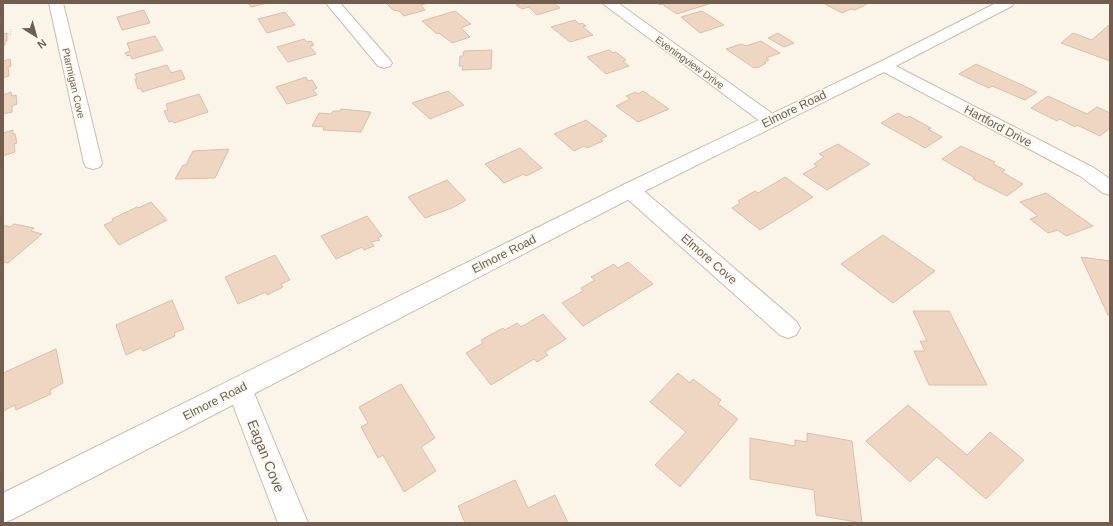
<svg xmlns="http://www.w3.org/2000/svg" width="1113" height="526" viewBox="0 0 1113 526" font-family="Helvetica,sans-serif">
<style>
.building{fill:#eed6c3;stroke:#dfbea4}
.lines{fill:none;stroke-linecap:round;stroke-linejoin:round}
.minor-casing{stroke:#ccbdaf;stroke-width:2}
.tertiary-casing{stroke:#ccbdaf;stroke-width:2}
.path{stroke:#d3b9a5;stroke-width:2;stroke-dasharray:0.5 2;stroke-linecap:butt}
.minor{fill:#fff;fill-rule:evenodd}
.tertiary{fill:#fff;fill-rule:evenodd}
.labels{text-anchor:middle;stroke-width:3;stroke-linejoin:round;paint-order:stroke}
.far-street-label{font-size:10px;fill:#735d4e;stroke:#fef9ef}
.street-label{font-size:12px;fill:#735d4e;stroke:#fef9ef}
.near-street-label{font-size:14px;fill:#735d4e;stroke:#fef9ef}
</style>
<rect width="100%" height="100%" fill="#fbf5e9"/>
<path class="building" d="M248,3h19l-16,4z
M386,3h43l-8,2 4,5 -21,6 -5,-5 -6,-1z
M522,3h32l6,5 -23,7 -8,-8 -7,2 -6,-4z
M657,3h55l-35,11 -15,-10 -2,1z
M823,3h46l-14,7 -4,-1 -9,4z
M144,10l6,13 -28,7 -5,-13z
M455,11l16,13 -10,4 9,9 -18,6 -13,-10 -2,1 -15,-13z
M702,11l22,14 -24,8 -19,-16z
M285,12l10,13 -28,8 -9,-14z
M575,20l4,4 3,-1 4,3 -3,1 10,8 -23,7 -19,-15z
M1109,25l1,36 -49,-18 12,-10 19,7z
M3,32l1,2 3,-1v8h-2v4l-2,1z
M778,33l16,10 -10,4 -16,-9z
M155,36l8,14 -31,9 -2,-4 -3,1 -2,-3 5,-2 -3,-8z
M304,39l3,3 4,-1 3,4 -4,1 6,8 -28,8 -11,-15z
M761,41l19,12 -14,5 3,2 -5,2 2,1 -7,4 -5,1 -28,-19 15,-5 5,2z
M492,50l-1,19 -29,1 1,-4h-4l1,-10h3l1,-5z
M609,50l4,3 3,-1 10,8 -3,1 6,5 -23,8 -19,-17z
M10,59l1,7 -3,1 1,9 -6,2v-17z
M976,64l61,28 -12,8 -33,-14 -3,2 -30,-14z
M167,65l4,8 10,-3 4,9 -43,13 -1,-4 -3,1 -3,-10h2l-2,-5z
M306,77l2,4 4,-1 5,8 -4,2 4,5 -30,9 -11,-17z
M448,91l16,14 -34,14 -18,-16z
M643,91l26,18 -31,13 -22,-16 14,-7 -4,-3 10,-4 2,2z
M11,92l1,4 4,-1 1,9 -5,2v6l-9,2v-19z
M199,94l9,18 -34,11 -1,-2 -4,1 -5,-11 4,-1 -2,-6z
M1048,96l39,18 10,-7 13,6v15l-10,8 -23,-11 -2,2 -15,-8 -3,2 -26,-13z
M341,109l30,3 -10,20 -38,-2 1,-3 -12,-1 7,-13 12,1 2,-3h7z
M898,113l9,5 2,-2 22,12 -3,1 14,8 -17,11 -44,-25z
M586,120l21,16 -6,3 2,2 -16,7 -3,-2 -10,5 -20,-17z
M13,130v4h2l2,9 -3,1 1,8 -12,4v-23z
M838,144l32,20 -43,26 -24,-16 14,-8 -3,-2 10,-7 -5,-3z
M961,146l34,16 -2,2 12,6 -3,2 21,12 -16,12 -34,-17 2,-1 -33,-19z
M520,148l22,20 -16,8 -2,-2 -20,9 -19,-19z
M229,149l-14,29 -40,1 8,-14h3l7,-14z
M785,177l28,20 -53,33 -28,-22 8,-5 -2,-2 17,-10 3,2z
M447,180l19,20 -14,8 -27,10 -17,-21z
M1046,193l47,33 -27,10 -8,-6 -10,3 -18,-14 8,-3 -18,-14z
M151,202l16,18 -48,25 -15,-20 9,-4 -1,-2 25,-12 1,1z
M367,216l15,20 -4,2 2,2 -9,2 3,4 -10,4 -2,-3 -26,12 -15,-23z
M14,224l20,4 -3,3 11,3 -34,29 -5,-1v-37l7,2z
M883,235l52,36 -42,32 -52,-39z
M275,255l15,25 -9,4 2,3 -16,8 -1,-3 -28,12 -13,-27z
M1081,257l29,4v54h-2z
M628,262l25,22 -70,42 -21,-23 21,-12 -2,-3 14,-8 -4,-3 23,-13 4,4z
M172,300l12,29 -10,4 1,3 -32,15 -2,-3 -15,7 -10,-30z
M913,311h36l38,74h-58l-15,-34h11l-5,-10h7z
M543,314l23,25 -21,13 3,3 -11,7 -3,-3 -43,26 -25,-32 17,-10 -2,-3 22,-12 2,2 12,-7 4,4z
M56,349l7,34 -13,7 1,4 -35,16 -1,-5 -12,6v-38z
M678,373l12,10 3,-4 28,21 -3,4 20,15 -58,68 -25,-22 31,-33 -36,-30z
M401,384l34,54 -14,9 15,24 -32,21 -21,-37 -5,3 -17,-31 7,-4 -9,-16z
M908,405l59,50 23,-23 34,28 -38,39 -49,-42 -27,25 -44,-41z
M807,433l45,8 10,82 -46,-8 -2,-25 -64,-11v-41l45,8v-6l12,2z
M515,480l13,28 27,-13 13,28h-103l-7,-17z"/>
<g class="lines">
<g class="minor-casing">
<path id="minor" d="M49,3h14l39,160 -2,4 -7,2 -7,-2 -2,-4z
M326,3h14l50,57 2,3 -2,3 -6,2 -6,-2z
M602,3h16l159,114 3,4 -3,4 -6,1 -6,-1z
M884,61l6,2 204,105 16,11v16l-7,-2 -23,-17 -202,-107 -2,-3 2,-3z
M630,183l7,2 159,136 4,7 -4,7 -8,3 -8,-3 -157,-140 -3,-5 3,-5z
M240,377l9,4 59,142h-30l-51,-134 4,-8z"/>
</g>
<g class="tertiary-casing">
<path id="tertiary" d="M996,3h18l-2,3 -122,63 -253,126 -624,324 -10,4v-30l620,-308 255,-122z"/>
</g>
<path class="path" d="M8,35l3,-1 -1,-7"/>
<use href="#minor" class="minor"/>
<use href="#tertiary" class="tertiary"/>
</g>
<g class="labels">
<g class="far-street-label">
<text transform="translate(690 62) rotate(36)" y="4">Eveningview Drive</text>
<text transform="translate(74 83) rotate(77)" y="4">Ptarmigan Cove</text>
</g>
<g class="street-label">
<text transform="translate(794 109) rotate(-26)" y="4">Elmore Road</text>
<text transform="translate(998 126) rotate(28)" y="4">Hartford Drive</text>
<text transform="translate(504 254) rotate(-27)" y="4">Elmore Road</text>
<text transform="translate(709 259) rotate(41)" y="4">Elmore Cove</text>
<text transform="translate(215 401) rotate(-27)" y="4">Elmore Road</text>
</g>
<g class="near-street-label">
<text transform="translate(266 456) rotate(68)" y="5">Eagan Cove</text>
</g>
</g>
<rect width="1113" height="526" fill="none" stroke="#735d4e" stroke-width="8"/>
<g transform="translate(36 36) rotate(143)" stroke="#fef9ef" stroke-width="3" paint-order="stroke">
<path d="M0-3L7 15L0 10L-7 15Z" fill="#735d4e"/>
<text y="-6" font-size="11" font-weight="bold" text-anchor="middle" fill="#735d4e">N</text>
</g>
</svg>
